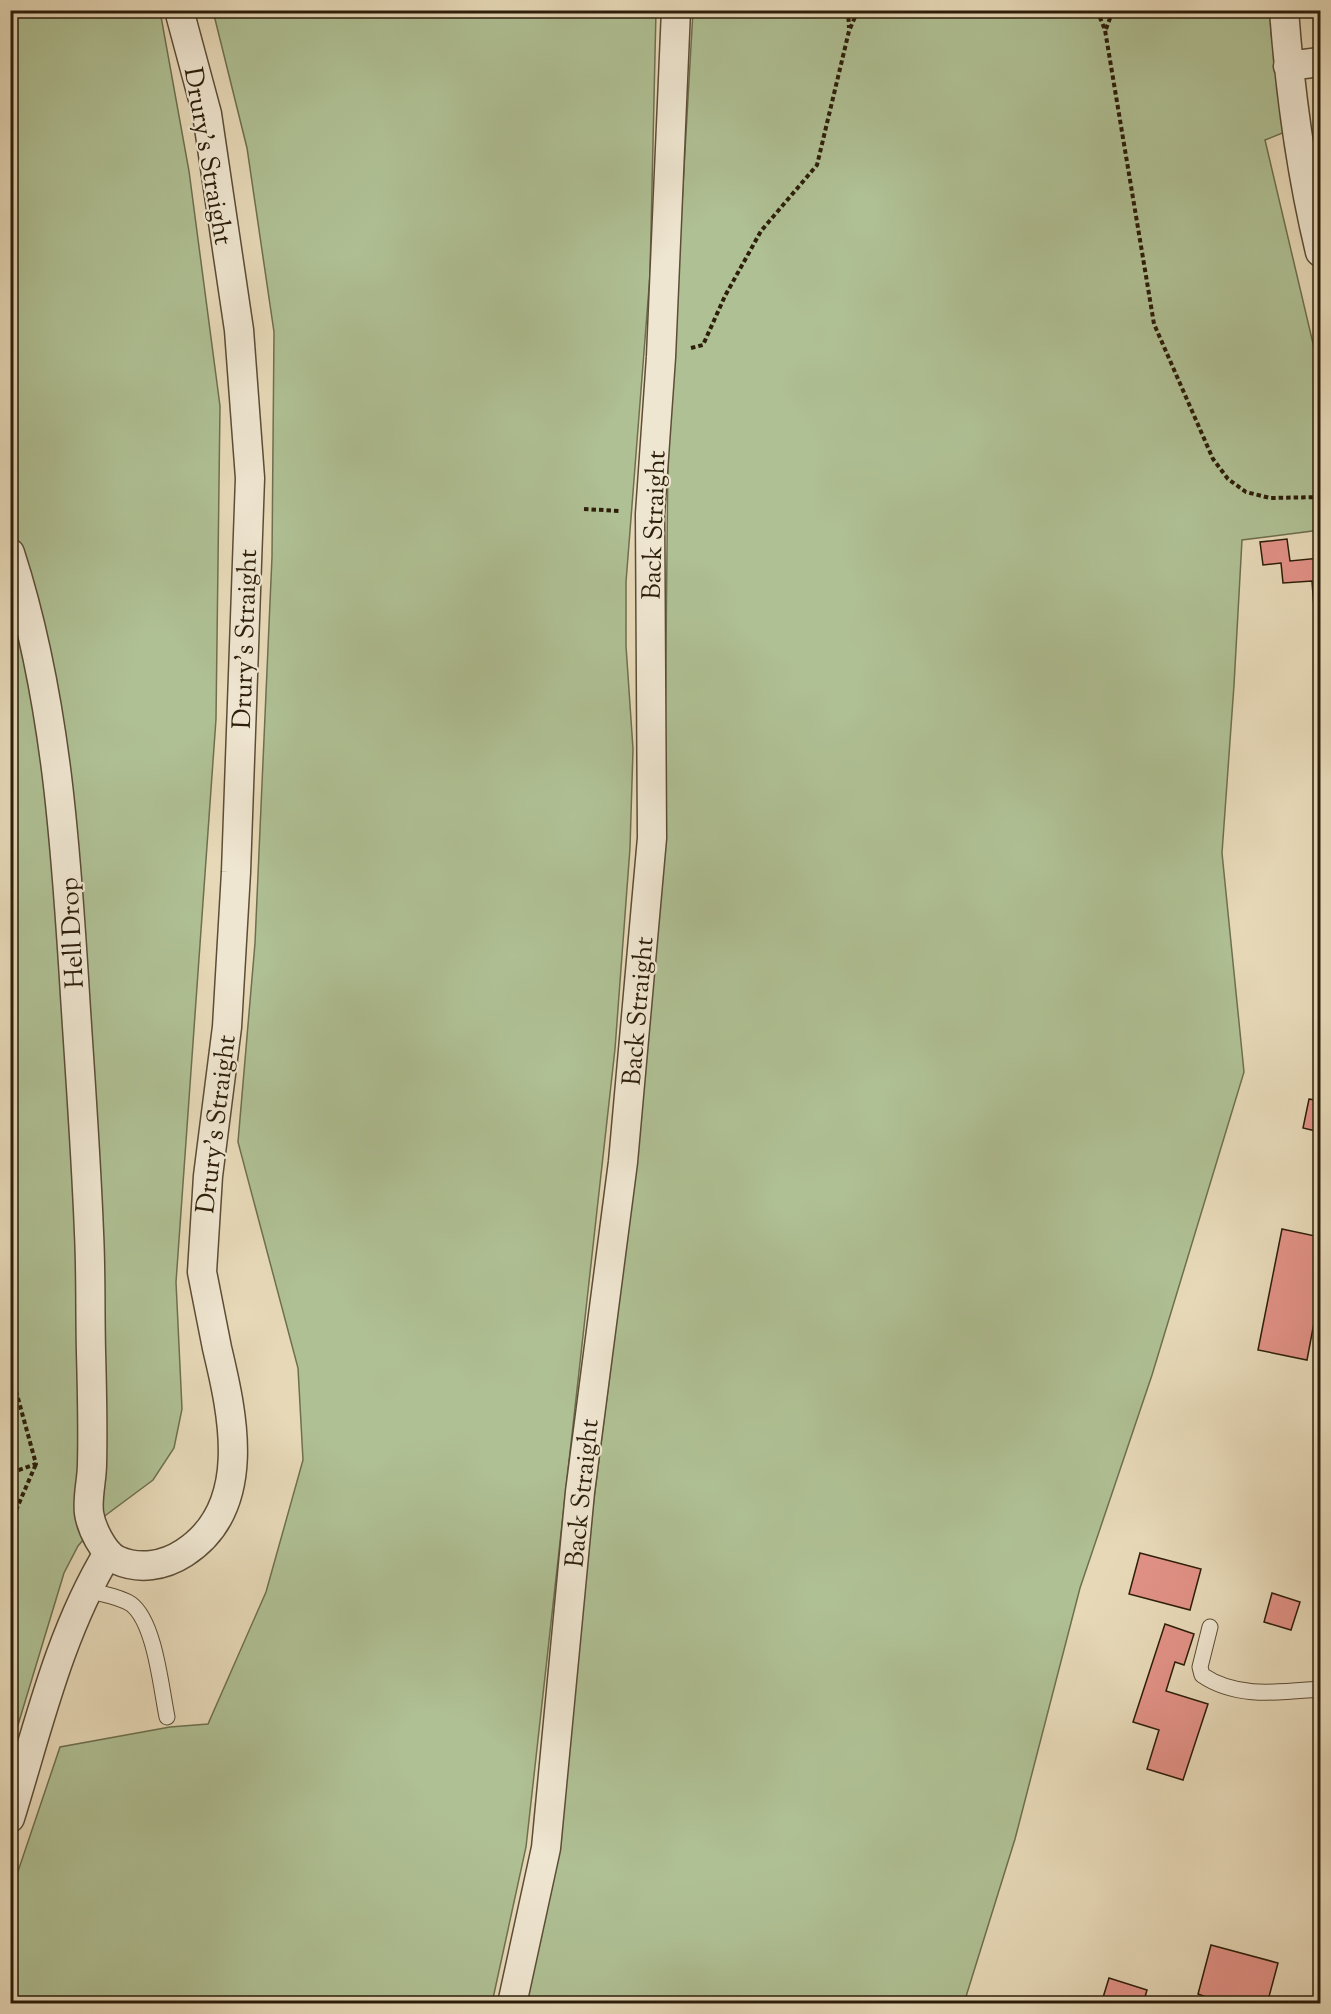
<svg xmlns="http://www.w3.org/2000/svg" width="1331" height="2014" viewBox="0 0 1331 2014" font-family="'Sorts Mill Goudy',serif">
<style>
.green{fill:#afc094;stroke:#6e6f4f;stroke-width:1.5}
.building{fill:#e29287;stroke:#2d1e0a;stroke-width:1.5}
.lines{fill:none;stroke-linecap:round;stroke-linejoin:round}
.lane-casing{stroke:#5c4d36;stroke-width:17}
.street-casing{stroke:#5c4d36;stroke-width:31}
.path{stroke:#2d1e0a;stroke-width:4;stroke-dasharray:4.5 3;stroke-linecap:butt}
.lane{stroke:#efe6d1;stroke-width:15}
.street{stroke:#efe6d1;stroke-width:28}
.labels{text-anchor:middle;stroke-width:4.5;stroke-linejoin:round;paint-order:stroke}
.street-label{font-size:26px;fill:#2d1e0a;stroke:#efe6d1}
</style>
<rect width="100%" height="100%" fill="#e7d9b8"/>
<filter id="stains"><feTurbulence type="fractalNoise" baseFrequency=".00333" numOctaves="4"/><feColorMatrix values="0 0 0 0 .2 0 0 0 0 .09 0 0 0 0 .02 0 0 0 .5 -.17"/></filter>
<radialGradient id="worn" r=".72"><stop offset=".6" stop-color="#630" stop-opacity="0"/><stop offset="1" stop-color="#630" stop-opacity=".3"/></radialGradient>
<path class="green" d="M11,11h149l29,160 31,235 -4,313 -40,563 6,127 -8,39 -21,32 -51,38 -24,28 -14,27 -53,175z
M213,11h443l-6,264 -24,307v64l7,103 -3,99 -15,201 -89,798 -34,156h-481v-111l49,-145 110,-20 38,-3 58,-132 37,-132 -5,-92 -60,-226 17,-199 17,-386 2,-225 -27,-184z
M693,11h577l1,22 14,99 -20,8 55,233v157l-78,10 -8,145 -12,168 22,219 -92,303 -72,213 -65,251 -51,164 -440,1 33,-155 36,-343 42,-330 29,-319 4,-409z"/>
<path class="building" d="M1287,539l3,22 30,-3v63l-1,-14 -5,1 -2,-27 -29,2 -2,-20 -18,2 -3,-23z
M1320,621v16l-3,1 -1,-16z
M1309,1099l11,2v31l-17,-4z
M1282,1229l38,8v76l-4,-1 -9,48 -49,-10z
M1140,1553l61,16 -11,41 -61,-16z
M1272,1593l28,9 -9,28 -27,-8z
M1165,1624l29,10 -10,31 -9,-3 -9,29 42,13 -25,76 -36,-11 12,-39 -26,-8z
M1211,1945l67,18 -11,41h-59l1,-6 -11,-4z
M1109,1978l38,12 -4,14h-42z"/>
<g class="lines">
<g class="lane-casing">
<path id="lane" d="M87,1590c14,4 32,6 44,14 24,18 30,84 36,113
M1210,1627l-10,40 2,8c35,24 78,17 118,14"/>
</g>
<g class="street-casing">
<path id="street" d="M1284,10c6,82 17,163 36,242
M1288,66l32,-4
M10,553c46,142 56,294 65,442 5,79 11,159 14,238 2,39 1,79 2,119 1,37 2,75 1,112 0,16 -5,33 -3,49 2,14 14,40 28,47 22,10 47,6 67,-7 70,-45 49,-138 33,-205 -5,-26 -10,-51 -15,-76l6,-96 19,-149 9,-155 14,-394 -11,-148 -32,-216 -28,-104
M10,1818c28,-90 49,-184 98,-265
M512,2004l34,-156 34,-356 43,-330 29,-324 -2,-324 11,-157 15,-347"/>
</g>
<path class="path" d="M848,10l1,18
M1097,10l8,20 49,294 59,135 15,20 18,13 24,6 50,-1
M1106,29l7,-19
M691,348l12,-3 22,-49 36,-65 56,-66 32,-134 9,-21
M584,509l36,2
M10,1369l26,95 -26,9
M10,1524l26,-60"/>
<use href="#lane" class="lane"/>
<use href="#street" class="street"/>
</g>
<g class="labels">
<g class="street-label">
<text transform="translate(209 156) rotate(80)" y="9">Drury's Straight</text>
<text transform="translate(653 525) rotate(-88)" y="9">Back Straight</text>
<text transform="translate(244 639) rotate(-88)" y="9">Drury's Straight</text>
<text transform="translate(71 933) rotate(-93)" y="9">Hell Drop</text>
<text transform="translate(637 1011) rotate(-85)" y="9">Back Straight</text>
<text transform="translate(215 1124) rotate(-83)" y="9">Drury's Straight</text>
<text transform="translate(581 1493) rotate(-84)" y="9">Back Straight</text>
</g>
</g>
<rect width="1331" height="2014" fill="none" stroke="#e7d9b8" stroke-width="36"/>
<rect x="12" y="12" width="1307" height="1990" fill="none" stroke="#2d1e0a" stroke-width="3"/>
<rect x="18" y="18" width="1295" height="1978" fill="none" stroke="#2d1e0a" stroke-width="1.5"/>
<rect width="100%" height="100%" filter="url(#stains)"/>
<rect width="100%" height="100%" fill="url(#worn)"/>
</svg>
